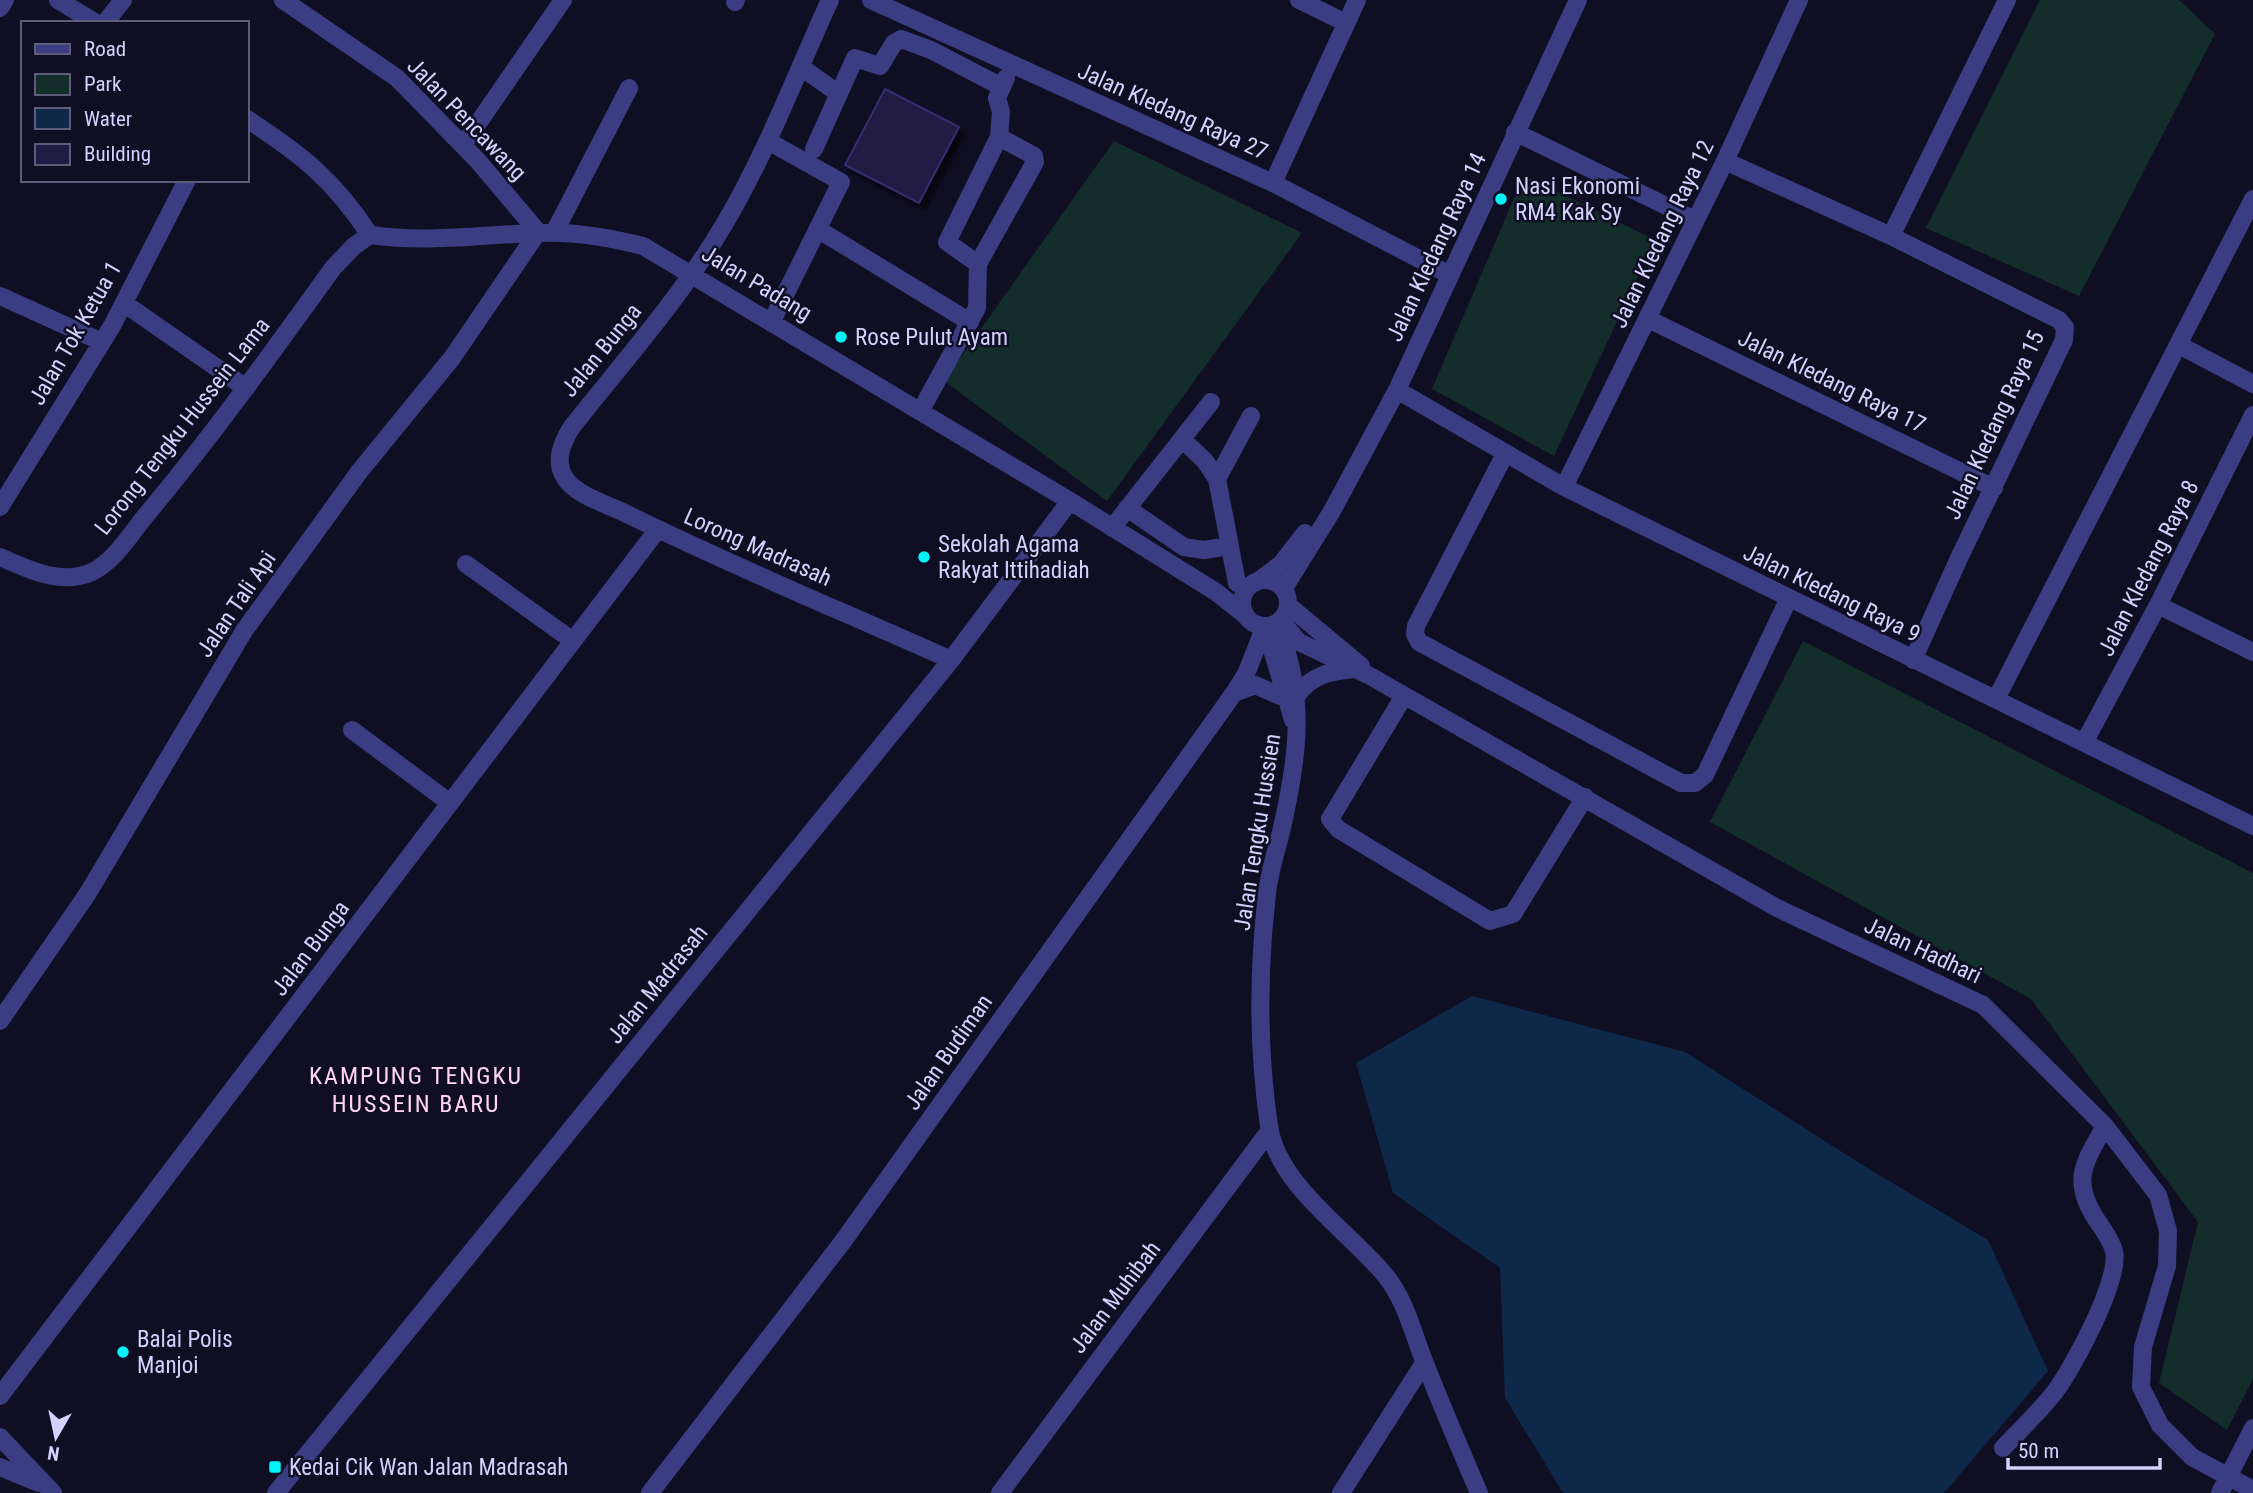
<svg xmlns="http://www.w3.org/2000/svg" width="2253" height="1493" viewBox="0 0 2253 1493" font-family="'Roboto Condensed',sans-serif">
<style>
.green{fill:#122d2a}
.water{fill:#0d2848}
.building{fill:#201b44;stroke:#352d70;stroke-width:2;filter:url(#shadow)}
.lines{fill:none;stroke-linecap:round;stroke-linejoin:round}
.minor{stroke:#3a3d82;stroke-width:18}
.poi-dot{fill:#04f3f8;stroke:#100e23;stroke-width:2.5}
.labels{text-anchor:middle;stroke-width:5;stroke-linejoin:round;paint-order:stroke}
.street-label{font-size:23px;fill:#d3d2fe;stroke:#100e23}
.poi-label{font-size:23px;fill:#d3d2fe;stroke:#100e23;text-anchor:start}
.neighbourhood-label{font-size:24px;letter-spacing:2px;fill:#fed4f2;stroke:#100e23}
</style>
<defs>
<filter id="shadow"><feDropShadow dx="6" dy="6" stdDeviation="2" flood-color="#0009"/></filter>
</defs>
<rect width="100%" height="100%" fill="#100e23"/>
<path class="green" d="M2040,0h139l36,34 -136,262 -153,-68z
M1114,141l188,92 -195,268 -163,-120z
M1524,175l131,65 -101,216 -122,-67z
M1803,641l450,232v506l-26,51 -68,-47 39,-161 -167,-223 -321,-177z"/>
<path class="water" d="M1472,996l213,56 184,117 119,71 60,131 -104,122h-381l-58,-95 -5,-130 -107,-75 -37,-130z"/>
<path class="building" d="M885,89l74,38 -40,76 -74,-38z"/>
<g class="lines">
<path class="minor" d="M58,0l38,23
M830,0c-34,74 -63,152 -105,223 -43,73 -101,138 -154,205 -9,15 -17,33 -6,50 11,18 45,27 64,37 105,52 215,97 322,145
M871,0l402,183 177,92
M1299,0l47,23
M735,2l1,-2
M0,8l5,-8
M105,23l18,-23
M801,67l38,27
M247,119c56,37 85,59 123,116
M1515,132l180,88
M768,141l73,41 -69,139
M463,145l100,-145
M814,149l41,-91 25,8 14,-23 7,-4 30,11 71,37
M1725,161l166,75 168,84 6,7 -1,13 -104,216 -47,104
M1273,183l84,-183
M819,230l151,92
M554,233l75,-145
M370,235c57,8 110,0 167,-2 36,-2 71,4 106,13l427,255 146,91 29,23
M1891,236l116,-236
M978,264l-31,-22 52,-105 2,-25 -4,-14 9,-20
M0,296l102,46
M125,304l121,84
M1648,319l346,169
M2179,345l74,39
M1397,390l167,97 689,339
M921,410l56,-102 1,-44 57,-102 -1,-6 -35,-19
M1182,439l23,22 12,18 20,104
M1505,454l-89,172 -1,8 4,8 262,141h14l10,-8 83,-175
M1217,479l34,-63
M1564,487l161,-326 74,-161
M0,507l112,-181 75,-146
M1127,508l57,39 20,3 25,-4
M1112,528l99,-126
M0,557c28,12 61,29 92,15 23,-11 39,-39 55,-58 66,-79 126,-163 186,-246l21,-22 16,-11
M466,564l107,77
M1242 603a23 23 0 1 1 46 0a23 23 0 1 1-46 0Z
M1257,582l24,-18 24,-31
M1284,588l48,-77 65,-121 181,-390
M2158,605l95,47
M1289,606l72,60
M1281,621l18,21 71,34 407,232 206,97 122,121 53,69 10,36 -1,35 -24,81 -2,40 19,38 32,32 61,33
M1277,625c30,70 21,134 4,207 -5,20 -12,41 -14,62 -9,76 -9,156 2,232 9,60 80,105 116,149 22,27 28,60 41,91 17,43 35,85 53,127
M1265,626l28,94
M1234,693l21,-8 30,13
M1297,695c15,-20 33,-24 58,-26
M1404,696l-74,123 8,10 152,92 23,-7 72,-117
M1996,699l257,-500
M352,730l98,73
M2085,741l73,-136 95,-190
M0,1021l88,-128 156,-262 115,-159 93,-114 86,-126 -60,-71 -81,-83 -114,-78
M0,1396l658,-867
M0,1437l53,56
M2003,1448c17,-18 36,-36 51,-55 18,-23 67,-114 60,-142 -3,-11 -11,-22 -18,-32 -25,-39 -12,-56 9,-93
M0,1467l39,16
M276,1493l675,-833 119,-159
M650,1493l194,-253 390,-547 12,-19 19,-48
M1000,1493l270,-363
M1341,1493l83,-130
M2220,1493l33,-65"/>
</g>
<g class="poi-dot">
<circle cx="1501" cy="199" r="7"/>
<circle cx="841" cy="337" r="7"/>
<circle cx="924" cy="557" r="7"/>
<circle cx="123" cy="1352" r="7"/>
<rect x="268" y="1460" width="14" height="14" rx="3.5"/>
</g>
<g class="labels">
<g class="street-label">
<text transform="translate(1173 111) rotate(24)" y="8">Jalan Kledang Raya 27</text>
<text transform="translate(467 119) rotate(46)" y="8">Jalan Pencawang</text>
<text transform="translate(1662 234) rotate(-64)" y="8">Jalan Kledang Raya 12</text>
<text transform="translate(1436 247) rotate(-65)" y="8">Jalan Kledang Raya 14</text>
<text transform="translate(757 283) rotate(31)" y="8">Jalan Padang</text>
<text transform="translate(75 333) rotate(-60)" y="8">Jalan Tok Ketua 1</text>
<text transform="translate(601 350) rotate(-51)" y="8">Jalan Bunga</text>
<text transform="translate(1832 381) rotate(26)" y="8">Jalan Kledang Raya 17</text>
<text transform="translate(1994 425) rotate(-65)" y="8">Jalan Kledang Raya 15</text>
<text transform="translate(182 426) rotate(-52)" y="8">Lorong Tengku Hussein Lama</text>
<text transform="translate(758 547) rotate(24)" y="8">Lorong Madrasah</text>
<text transform="translate(2148 568) rotate(-63)" y="8">Jalan Kledang Raya 8</text>
<text transform="translate(1832 593) rotate(26)" y="8">Jalan Kledang Raya 9</text>
<text transform="translate(236 604) rotate(-56)" y="8">Jalan Tali Api</text>
<text transform="translate(1257 832) rotate(-81)" y="8">Jalan Tengku Hussien</text>
<text transform="translate(310 948) rotate(-53)" y="8">Jalan Bunga</text>
<text transform="translate(1923 950) rotate(25)" y="8">Jalan Hadhari</text>
<text transform="translate(657 984) rotate(-51)" y="8">Jalan Madrasah</text>
<text transform="translate(948 1052) rotate(-55)" y="8">Jalan Budiman</text>
<text transform="translate(1115 1297) rotate(-53)" y="8">Jalan Muhibah</text>
</g>
<g class="poi-label">
<text x="1515" y="194">Nasi Ekonomi<tspan x="1515" dy="26">RM4 Kak Sy</tspan></text>
<text x="855" y="345">Rose Pulut Ayam</text>
<text x="938" y="552">Sekolah Agama<tspan x="938" dy="26">Rakyat Ittihadiah</tspan></text>
<text x="137" y="1347">Balai Polis<tspan x="137" dy="26">Manjoi</tspan></text>
<text x="289" y="1475">Kedai Cik Wan Jalan Madrasah</text>
</g>
<g class="neighbourhood-label">
<text x="416" y="1084">KAMPUNG TENGKU<tspan x="416" dy="28">HUSSEIN BARU</tspan></text>
</g>
</g>
<rect x="21" y="21" width="228" height="161" fill="#100e23" stroke="#5e5c7b" stroke-width="2"/>
<rect x="35" y="44" width="35" height="10" fill="#3a3d82" stroke="#5e5c7b" stroke-width="2"/>
<text x="84" y="56" font-size="21" fill="#d3d2fe">Road</text>
<rect x="35" y="74" width="35" height="21" fill="#122d2a" stroke="#5e5c7b" stroke-width="2"/>
<text x="84" y="91" font-size="21" fill="#d3d2fe">Park</text>
<rect x="35" y="108" width="35" height="21" fill="#0d2848" stroke="#5e5c7b" stroke-width="2"/>
<text x="84" y="126" font-size="21" fill="#d3d2fe">Water</text>
<rect x="35" y="144" width="35" height="21" fill="#201b44" stroke="#5e5c7b" stroke-width="2"/>
<text x="84" y="161" font-size="21" fill="#d3d2fe">Building</text>
<g transform="translate(56 1437) rotate(189)" stroke="#100e23" stroke-width="5" paint-order="stroke">
<path d="M0-5L12 26L0 18L-12 26Z" fill="#d3d2fe"/>
<text y="-10" font-size="19" font-weight="bold" text-anchor="middle" fill="#d3d2fe">N</text>
</g>
<path d="M2008 1458v10h152v-10" fill="none" stroke="#d3d2fe" stroke-width="3.5"/>
<text x="2018" y="1458" font-size="21" fill="#d3d2fe" stroke="#100e23" stroke-width="5" paint-order="stroke">50 m</text>
</svg>
